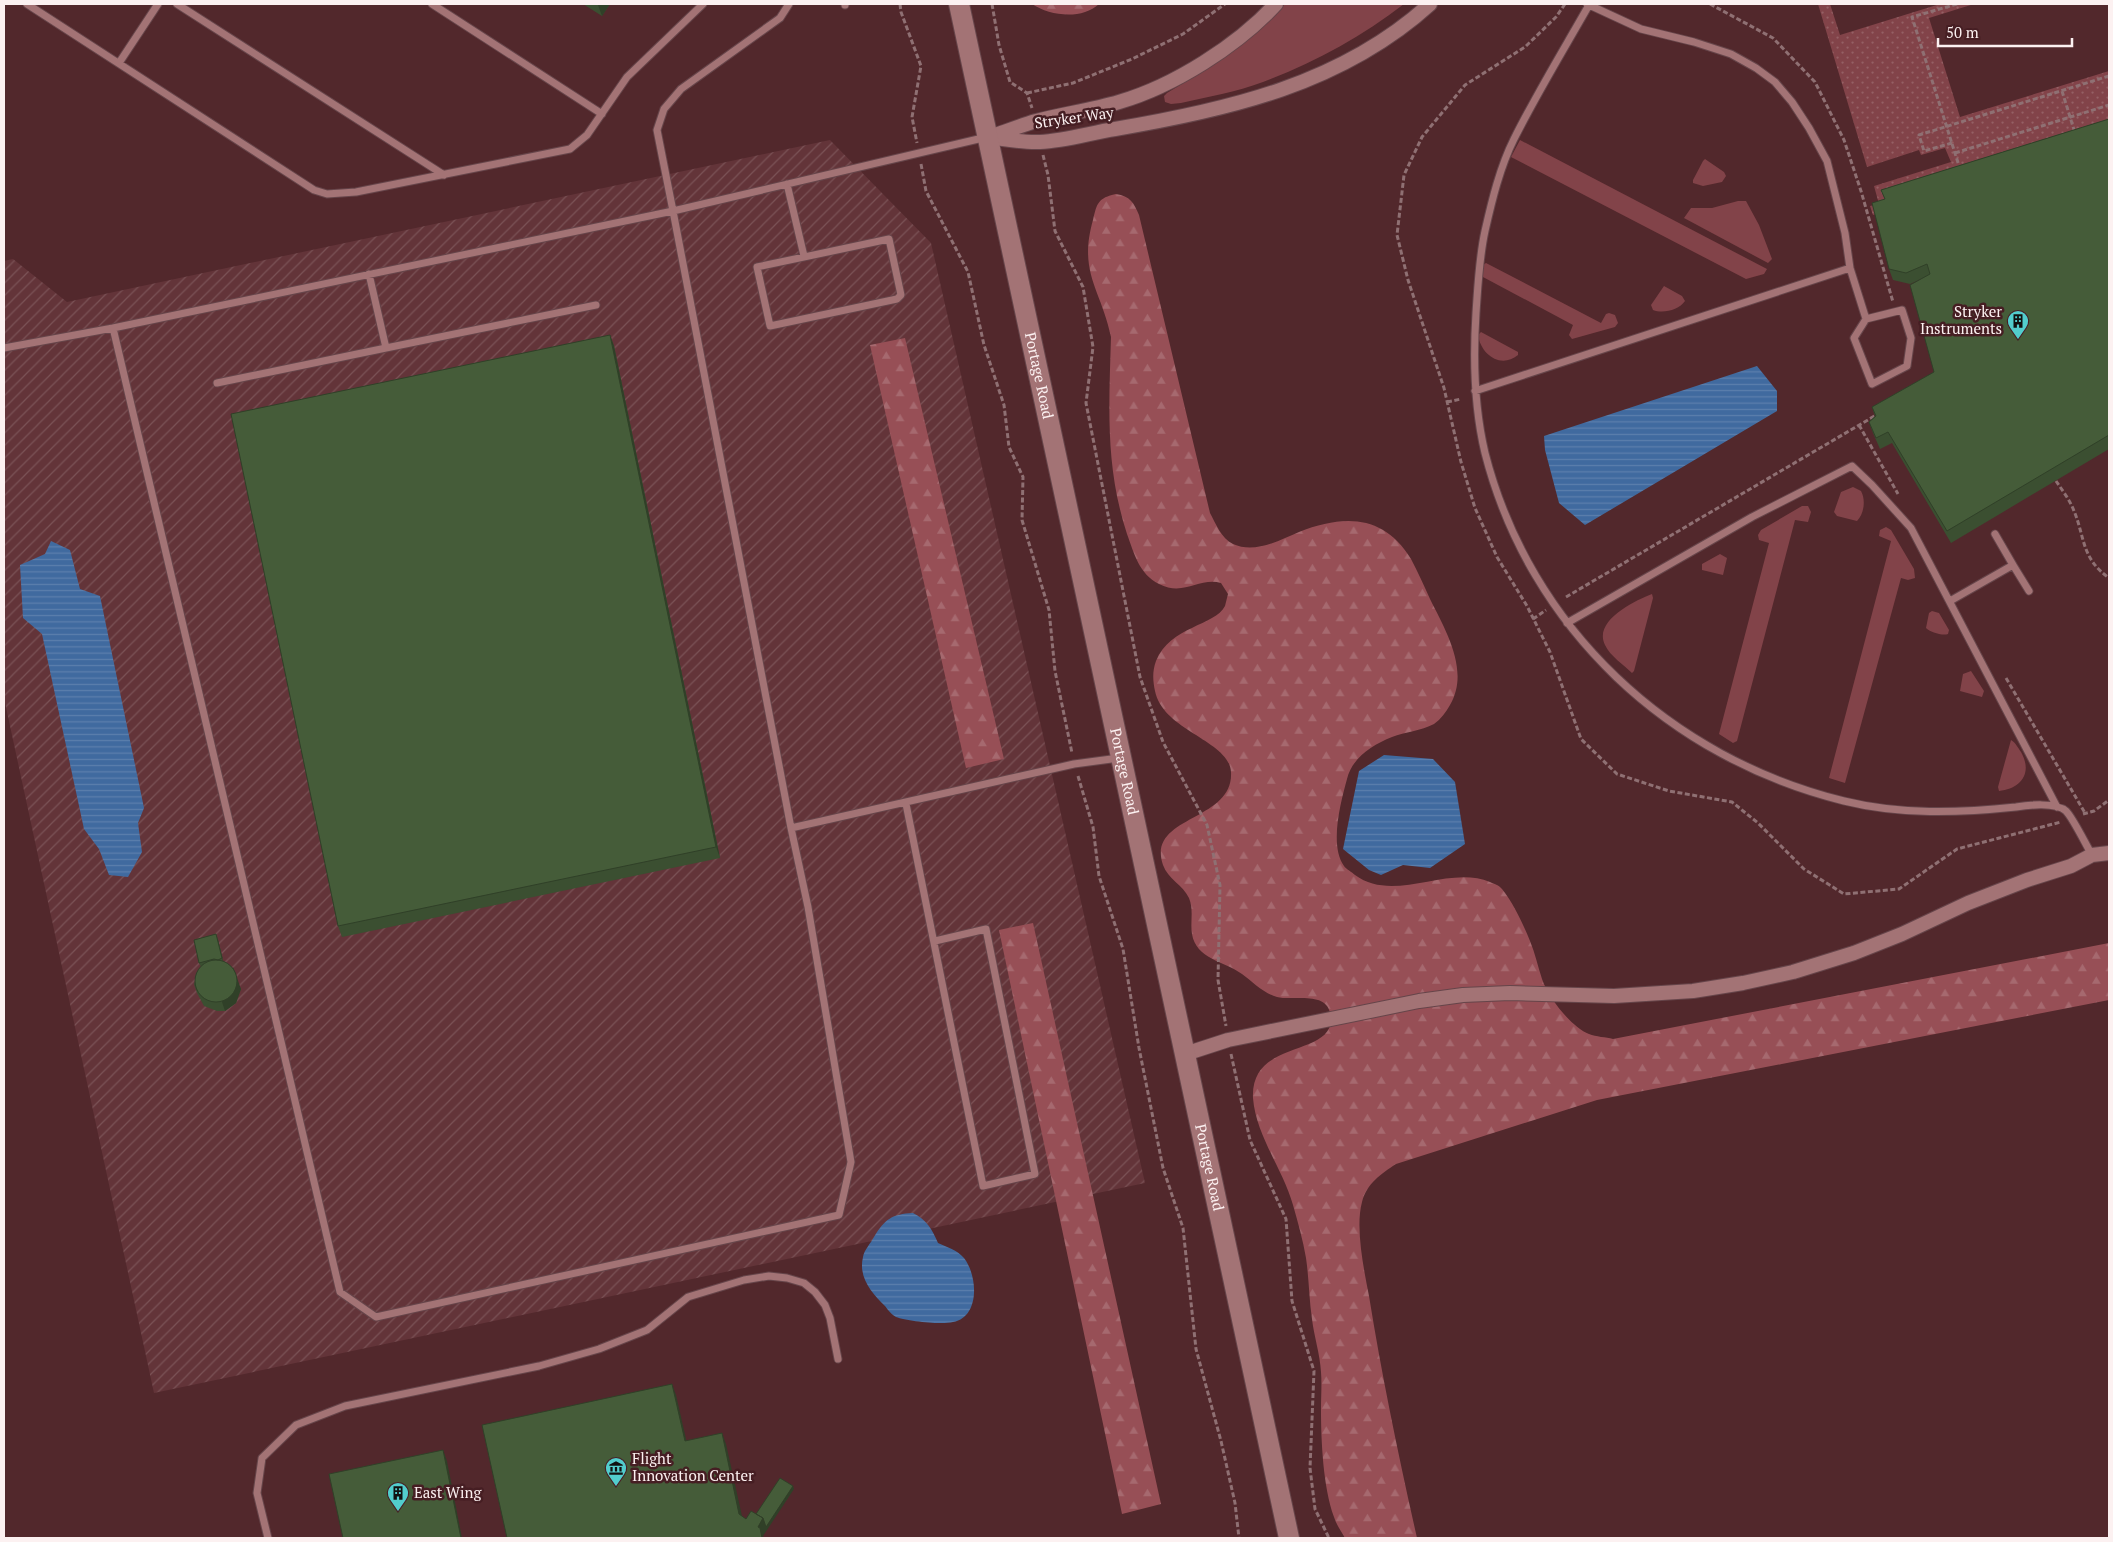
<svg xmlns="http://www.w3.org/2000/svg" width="2113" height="1542" viewBox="0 0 2113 1542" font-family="'PT Serif',serif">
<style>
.industrial{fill:url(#industrial-furrows)}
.grass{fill:#824349}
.forest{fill:url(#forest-firs)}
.garden{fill:url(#garden-dots)}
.water{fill:url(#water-rules)}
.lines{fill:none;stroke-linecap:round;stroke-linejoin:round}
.lane-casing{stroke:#66454a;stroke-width:9}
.street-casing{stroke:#66454a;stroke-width:16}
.secondary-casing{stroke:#66454a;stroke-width:22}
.path{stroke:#8f7073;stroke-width:3;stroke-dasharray:5 2.5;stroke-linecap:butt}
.lane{stroke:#a37375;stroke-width:7}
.street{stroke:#a37375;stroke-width:14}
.secondary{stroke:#a37375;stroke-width:20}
.wall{fill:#3b4f31}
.shaded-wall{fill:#304028}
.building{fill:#455c39;stroke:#304028}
.labels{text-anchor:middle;stroke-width:5;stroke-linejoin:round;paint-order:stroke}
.street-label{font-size:15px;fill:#fcf1f1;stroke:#461e23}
.poi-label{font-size:15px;fill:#fcf1f1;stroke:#461e23;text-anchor:start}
</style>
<defs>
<pattern id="industrial-furrows" width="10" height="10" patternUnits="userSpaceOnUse" patternTransform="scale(1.25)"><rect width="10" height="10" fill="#633439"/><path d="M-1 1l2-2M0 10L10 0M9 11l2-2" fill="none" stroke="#7a5256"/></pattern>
<pattern id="forest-firs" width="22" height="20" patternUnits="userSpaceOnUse" patternTransform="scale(1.25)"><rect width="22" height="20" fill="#974f56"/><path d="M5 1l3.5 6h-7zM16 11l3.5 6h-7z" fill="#a6696f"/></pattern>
<pattern id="garden-dots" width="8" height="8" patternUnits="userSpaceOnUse" patternTransform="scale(1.25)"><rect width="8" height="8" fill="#824349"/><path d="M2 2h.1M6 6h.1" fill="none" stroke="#955f64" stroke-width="1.8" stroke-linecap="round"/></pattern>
<pattern id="water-rules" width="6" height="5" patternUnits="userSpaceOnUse" patternTransform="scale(1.25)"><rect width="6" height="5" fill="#406a9f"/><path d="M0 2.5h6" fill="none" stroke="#5c80ad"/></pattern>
</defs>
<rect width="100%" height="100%" fill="#52282c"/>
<path class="industrial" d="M830,140l101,103 214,940 -991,210 -150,-695v-437l9,-2 54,43z"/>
<path class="grass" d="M1285,4h119c-43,33 -90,59 -141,78 -27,10 -55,15 -82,21l-10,1 -6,-2 -1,-6 3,-3c43,-25 84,-52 118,-89z
M1520,140l247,129 -3,5 -18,5 -235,-122z
M1705,159l19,13 2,4 -4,6 -19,4 -10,-3v-3l10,-19z
M1738,201h8l13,24 13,34 -4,4 -84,-45 7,-10h21z
M1486,263l115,60 5,-9 3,-1 6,2 3,8 -3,4 -43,12 -3,-4 4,-10 -90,-48 -1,-2 1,-10z
M1664,286l18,10 3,5c-6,9 -22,13 -32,9l-2,-5z
M1481,332l37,20v3c-17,14 -37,0 -40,-20z
M1853,487l8,4c5,9 3,23 -4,30l-20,-5 -3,-4 7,-20z
M1802,506h6l3,6 -3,10 -13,-2 -58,221 -4,2 -14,-9 50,-191 -10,-3 -1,-5 3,-5z
M1886,527l5,3 23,39 1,9 -7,2 -7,-2 -56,205 -16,-5 62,-237 -12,-5 1,-6z
M1720,554l7,4 -4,17 -21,-5v-6z
M1652,594l1,4 -19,73 -2,2c-8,-8 -22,-17 -27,-28 -12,-24 29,-44 47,-51z
M1932,611l7,2 10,17 -1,4c-6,2 -18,-2 -22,-6l3,-15z
M1971,671l13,20 -2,6 -22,-6 3,-17z
M2011,740c5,3 7,8 10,12 12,21 0,37 -22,39l-1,-4z"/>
<path class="forest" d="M1032,4h67c-17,16 -49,12 -67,0z
M1116,194c14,2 18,9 23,21l71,298c6,11 11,25 23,31 22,10 47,-4 66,-12 46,-18 85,-17 112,27 7,13 13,27 19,40 16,32 40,72 20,106 -4,7 -9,14 -16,19 -13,7 -29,8 -42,13 -20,8 -40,21 -45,42 -6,22 -18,66 -3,87 2,3 8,6 11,9 39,29 93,-11 135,7 4,2 9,3 12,7 12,15 21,35 28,52 5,12 8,26 12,38 6,18 29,48 47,55 7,3 17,3 24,5l496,-96v57l-512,100 -201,64c-15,10 -29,19 -34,38 -7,26 2,68 7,94 13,81 30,162 48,242h-72c-4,-7 -9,-14 -11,-21 -11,-30 -13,-77 -13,-108 0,-12 1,-25 0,-37 -1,-18 -7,-36 -9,-53 -3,-20 -3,-41 -6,-61 -3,-18 -8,-35 -13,-53 -10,-36 -37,-69 -40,-107 -3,-62 87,-39 77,-85 -4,-22 -38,-12 -53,-16 -14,-4 -24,-15 -35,-23 -18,-13 -46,-15 -50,-40 -2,-12 2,-24 -3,-36 -6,-13 -21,-19 -26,-33 -17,-50 71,-43 68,-93 -2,-32 -68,-41 -76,-81 -2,-10 -3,-19 1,-30 14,-35 59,-35 69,-55 1,-4 2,-8 3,-12l-7,-11c-22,-6 -37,14 -62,1 -20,-10 -25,-31 -32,-50 -22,-68 -18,-127 -16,-197 -10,-48 -33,-64 -18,-117 4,-17 5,-22 23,-26z
M905,338l99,421 -38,9 -96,-423z
M1033,923l128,581 -39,10 -123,-584z"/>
<path class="garden" d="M1818,4h12l10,31 100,-31h34l-45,14 31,99 149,-46v60l-236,84 -3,-9 9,-2 -5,-18 77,-24 -6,-14 -24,7 -2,-5 -52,17z"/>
<path class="water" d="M1757,366l20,25v20l-192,114 -26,-22 -14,-53 -1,-14z
M51,541l19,9 10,39 20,7 44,212 -6,15 4,29 -14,25 -19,-2 -10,-26 -15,-20 -42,-195 -19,-16 -3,-53 25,-11z
M1384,755l49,4 22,23 10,62 -35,24 -27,-3 -22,10 -12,-5 -26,-21 16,-78z
M913,1213c14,7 19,16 25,30 9,4 19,7 26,15 14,18 16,59 -11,64 -12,3 -46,-1 -57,-5 -4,-2 -8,-7 -11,-11 -13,-13 -27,-28 -22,-49 1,-7 8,-14 11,-20 11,-18 18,-23 39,-24z"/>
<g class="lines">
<g class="lane-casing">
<path id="lane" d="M27,4l287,186 13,4 29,-2 214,-43 17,-14 40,-58 76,-73
M177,4l267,171
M432,4l170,110
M789,4l-9,14 -99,71 -17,20 -7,21 16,81 314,-74
M845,4v1
M1587,4l54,25 53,13 37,12 25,14 19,14 17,20 17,26 18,33 18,72 5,35 16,51 -12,19 18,46 35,-18 4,-28 -9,-28 -36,9
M1589,5c-25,44 -52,88 -75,134 -14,28 -22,61 -29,92 -6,27 -7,54 -9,82 -3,47 -2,94 9,140 45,176 185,305 359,348 57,14 114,12 172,6 12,-2 40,-5 50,4 7,7 20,34 26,44
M119,63l39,-59
M787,184l17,72
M889,239l12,56 -4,4 -127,27 -13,-59z
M369,274l17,74 210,-43
M113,328l227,964 36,25 463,-102 12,-53 -43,-255 -17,-79 283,-64 45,-6
M4,348l109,-20 560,-117 118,617
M217,383l169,-35
M1475,391l375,-123
M2013,565l16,26
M1950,601l63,-36 -18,-31
M1567,623l185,-106 100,-51 20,19 39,43 146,279
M906,804l77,382 52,-12 -49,-245 -51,12
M268,1538l-11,-45 5,-35 34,-33 49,-19 194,-40 60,-17 48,-19 41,-33 56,-17 25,-4 18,2 17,5 11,9 10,13 5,13 8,41"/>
</g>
<g class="street-casing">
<path id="street" d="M993,136c14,-5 29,-11 43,-15 27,-7 56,-11 83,-19 55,-16 118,-56 157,-98
M987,137c17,2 36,6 53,5 25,-1 50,-9 75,-13 113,-19 227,-45 315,-125
M1185,1054l43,-14 191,-39 44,-6 47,-2 104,3 79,-5 50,-8 50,-11 61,-19 48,-19 66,-31 59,-23 44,-14 21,-11 17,-2"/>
</g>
<g class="secondary-casing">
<g id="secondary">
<path id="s1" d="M959,4l330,1534"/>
</g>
</g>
<path class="path" d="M900,4l1,8 20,54 -9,51 5,26
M992,4l7,41 11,37 17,11 5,15
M1565,4l-9,13 -31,30 -60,38 -43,52 -18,38 -7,60 11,45 36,108 17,74 14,46 22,49 30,49 23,46 31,87 36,35 52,17 63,11 26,21 46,46 40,25 55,-5 58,-40 104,-27
M1710,4l63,34 42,44 29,58 17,51 32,111
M1957,4l-45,13 48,152
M2062,91l13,42
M1027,93l46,-10 59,-24 51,-25 42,-30
M1952,143l-28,8 -5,-16 190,-59
M1955,153l154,-48
M1043,155l5,20 7,56 28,56 10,60 -7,56 54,274 23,65 44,83 13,60 -2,95 8,46
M921,164l5,27 42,81 16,73 20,60 5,42 14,30 -1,43 27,90 6,61 17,82
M1447,402l14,-3
M1859,425l39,69
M2056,481c6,9 14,19 18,30 11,26 7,47 35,67
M1566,597l312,-183
M1533,619l13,-9
M2006,678l79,135
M1078,776l15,51 6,49 24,73 16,99 24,120 20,60 13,121 25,92 14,62 4,35
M2083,814l11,-3 15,-11
M1231,1054l19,86 36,79 6,82 22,70 -4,97 5,41 14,29"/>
<use href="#lane" class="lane"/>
<use href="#street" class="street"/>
<use href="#secondary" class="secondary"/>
</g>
<path class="wall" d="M583,4h27l-8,12z
M2109,119v330l-158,94 -59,-100 -12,6 -7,-16 -4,-11 6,-6 -3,-9 62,-35 -13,-93 -11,5 -17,-4 -4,-11 -4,-70 -4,-9z
M610,335l4,11 106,512 -378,79 -4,-11z
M218,940l5,21 18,28 -5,14 -11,8h-8l-13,-5 -7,-13 -3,-9 7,-17 -2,-4z"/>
<path class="shaded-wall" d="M599,4h11l-8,12 -4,-11z
M610,335l4,11 106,512 -4,-11z
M216,934l2,6 6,24 -2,-6z
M233,967l8,22 -5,14 -11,8 -3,-9z
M672,1384l4,11 13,57 -4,-11z
M722,1433l4,11 18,81 -5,-11z
M443,1450l4,11 15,77h-1z
M793,1486l1,3 -27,41 -1,-3z
M763,1518l4,12 -4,6 1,2h-2l-4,-11z"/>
<path class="building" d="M2109,119v316l-162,96 -59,-99 -12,6 -7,-16 7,-6 -4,-9 62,-35 -24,-87 20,-11 -3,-10 -21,9 -17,-4 -17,-66 13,-4 -4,-9z
M610,335l106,512 -378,79 -107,-512z
M216,934l6,24 -4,2 -4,-1 -15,4 -5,-23z
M195 981a21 21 0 1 1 42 0a21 21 0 1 1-42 0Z
M672,1384l13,57 37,-8 17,81 7,5 5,-8 12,7 -5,9 2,1 2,10h-255l-25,-113z
M443,1450l18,88h-118l-14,-64z
M780,1478l13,8 -27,41 -3,-9 -7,-4z"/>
<defs>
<g id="building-pin" transform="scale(1.125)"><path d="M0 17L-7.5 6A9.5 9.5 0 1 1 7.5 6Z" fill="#52cdcd" stroke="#461e23"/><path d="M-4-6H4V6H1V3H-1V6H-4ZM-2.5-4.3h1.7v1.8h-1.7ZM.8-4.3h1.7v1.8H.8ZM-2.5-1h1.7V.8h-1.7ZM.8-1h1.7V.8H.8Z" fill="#111"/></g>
<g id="museum-pin" transform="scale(1.125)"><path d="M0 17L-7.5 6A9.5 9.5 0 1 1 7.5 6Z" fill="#52cdcd" stroke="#461e23"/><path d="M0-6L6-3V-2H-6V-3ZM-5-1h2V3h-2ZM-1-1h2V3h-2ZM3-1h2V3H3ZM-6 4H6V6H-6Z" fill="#111"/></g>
</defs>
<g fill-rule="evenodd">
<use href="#building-pin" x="2018" y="321"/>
<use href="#museum-pin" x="616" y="1468"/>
<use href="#building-pin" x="398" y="1493"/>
</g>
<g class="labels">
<g class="street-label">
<text transform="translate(1074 118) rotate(-8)" y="5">Stryker Way</text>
<text dy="5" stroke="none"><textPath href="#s1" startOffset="380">Portage Road</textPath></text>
<text dy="5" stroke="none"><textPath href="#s1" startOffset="785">Portage Road</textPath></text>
<text dy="5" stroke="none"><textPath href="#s1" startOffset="1190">Portage Road</textPath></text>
</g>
<g class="poi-label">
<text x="2002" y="317" text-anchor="end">Stryker<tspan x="2002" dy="17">Instruments</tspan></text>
<text x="632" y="1464">Flight<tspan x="632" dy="17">Innovation Center</tspan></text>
<text x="414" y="1498">East Wing</text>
</g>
</g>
<rect width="2113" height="1542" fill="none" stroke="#fcf1f1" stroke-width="10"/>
<path d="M1938 38v8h134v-8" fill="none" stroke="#fcf1f1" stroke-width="2.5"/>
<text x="1946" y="38" font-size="15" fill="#fcf1f1" stroke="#461e23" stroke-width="4" paint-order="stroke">50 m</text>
</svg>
